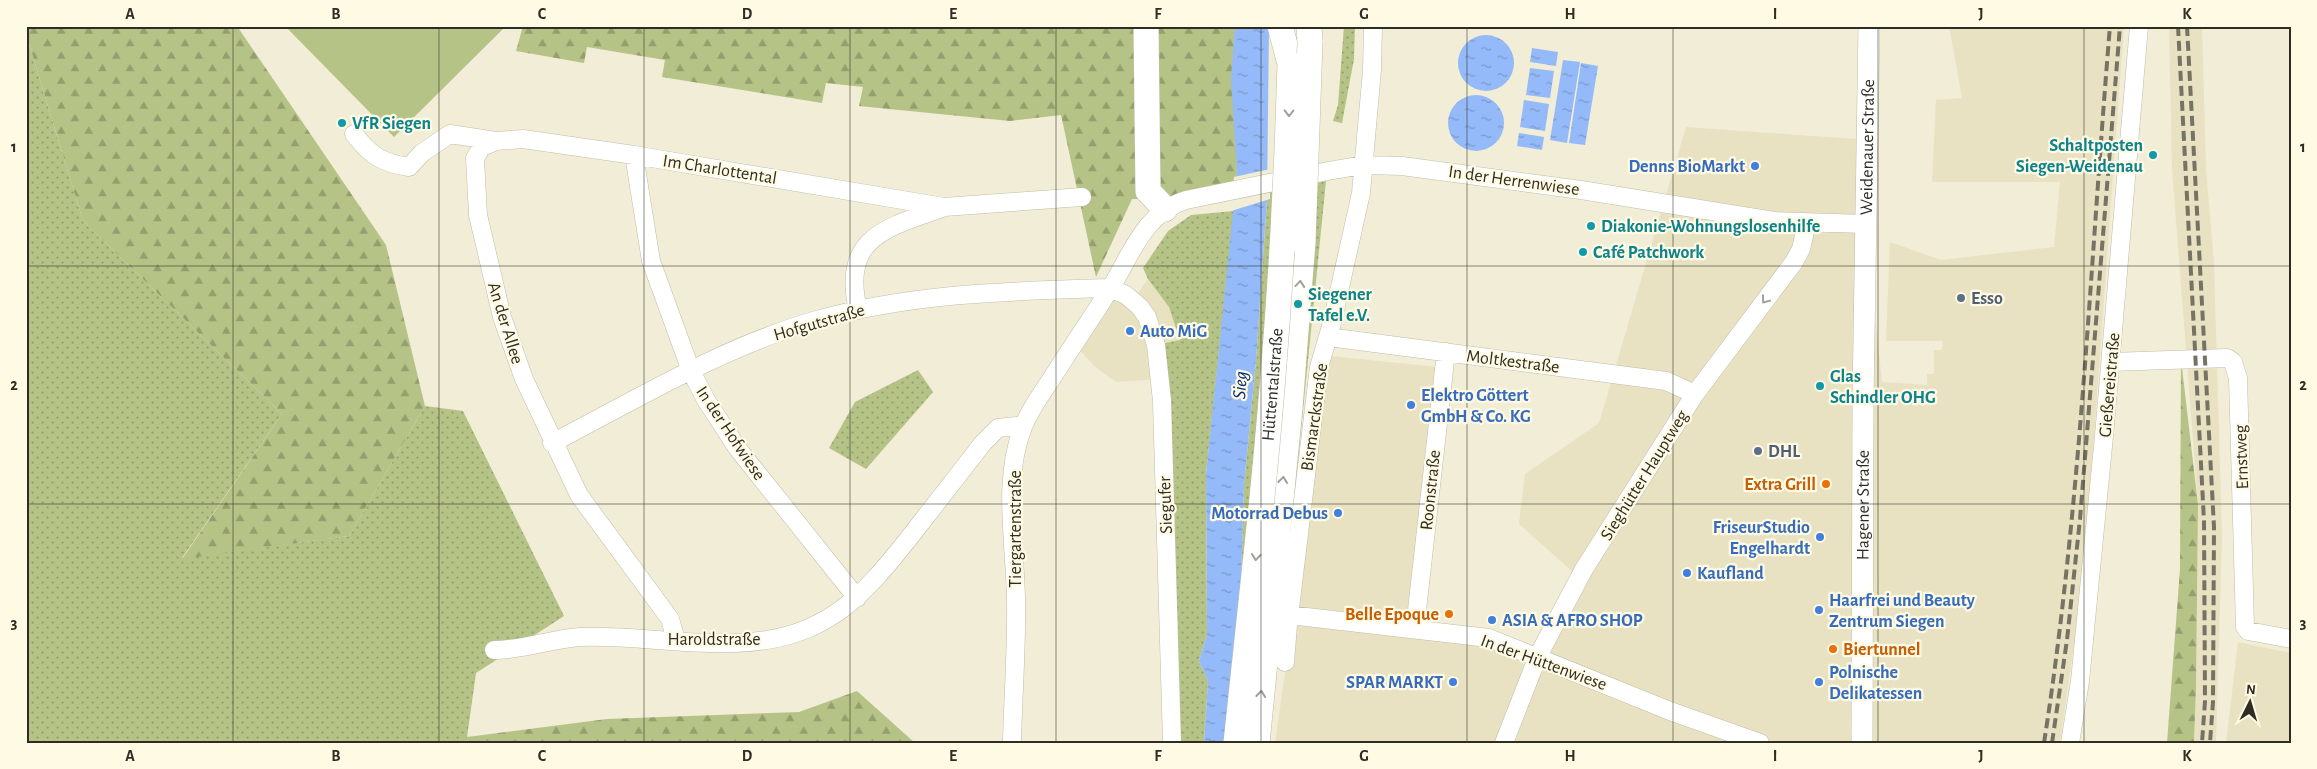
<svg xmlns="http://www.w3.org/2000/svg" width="2317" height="769" viewBox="0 0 2317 769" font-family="'Alegreya Sans',sans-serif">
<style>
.built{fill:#e8e2c3}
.grass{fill:url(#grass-dots)}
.forest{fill:url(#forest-firs)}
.pitch{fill:#b5c387}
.water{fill:url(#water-ripples)}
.pier{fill:#f1edd6}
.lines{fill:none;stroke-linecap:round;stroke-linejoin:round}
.minor-casing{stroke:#c1bda7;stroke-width:19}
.major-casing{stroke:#c1bda7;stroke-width:22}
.highway-casing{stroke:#c1bda7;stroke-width:26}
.minor{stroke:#fff;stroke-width:18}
.major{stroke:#fff;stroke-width:21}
.highway{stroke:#fff;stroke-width:25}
.rail{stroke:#767365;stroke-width:4;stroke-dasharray:10 5;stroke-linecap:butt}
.highway-bridge-casing{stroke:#c1bda7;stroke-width:26;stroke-linecap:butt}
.highway-bridge{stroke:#fff;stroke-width:25}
.oneway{stroke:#a1a09c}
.grid{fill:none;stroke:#2e2c23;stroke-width:1;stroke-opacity:0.55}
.culture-dot{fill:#0f9aa8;stroke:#fffae3;stroke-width:2}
.shop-dot{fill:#3f7fe0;stroke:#fffae3;stroke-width:2}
.service-dot{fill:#5c6f8a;stroke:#fffae3;stroke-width:2}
.food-dot{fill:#e8710a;stroke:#fffae3;stroke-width:2}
.labels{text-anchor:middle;stroke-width:4.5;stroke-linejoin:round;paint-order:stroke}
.culture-label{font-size:18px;font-weight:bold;fill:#0d838f;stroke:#fffae3;text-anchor:start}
.street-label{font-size:18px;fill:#2e2c23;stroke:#fffae3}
.shop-label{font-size:18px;font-weight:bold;fill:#366cbe;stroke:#fffae3;text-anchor:start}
.service-label{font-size:18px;font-weight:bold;fill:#4e5e75;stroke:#fffae3;text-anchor:start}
.food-label{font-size:18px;font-weight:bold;fill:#c56008;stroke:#fffae3;text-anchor:end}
.water-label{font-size:19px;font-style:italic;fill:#042e74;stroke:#fffae3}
.neatline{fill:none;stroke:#2e2c23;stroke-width:2}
.grid-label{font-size:16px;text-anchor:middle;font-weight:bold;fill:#2e2c23}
</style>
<defs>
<pattern id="grass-dots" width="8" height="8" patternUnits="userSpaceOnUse" patternTransform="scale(1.25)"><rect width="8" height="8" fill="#b5c387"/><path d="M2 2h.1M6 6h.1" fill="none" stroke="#949f6e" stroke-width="1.8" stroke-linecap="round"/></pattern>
<pattern id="forest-firs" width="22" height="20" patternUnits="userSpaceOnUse" patternTransform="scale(1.25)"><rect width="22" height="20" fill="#b5c387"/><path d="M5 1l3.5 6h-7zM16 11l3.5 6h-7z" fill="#949f6e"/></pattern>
<pattern id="water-ripples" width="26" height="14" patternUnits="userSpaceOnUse" patternTransform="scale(1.25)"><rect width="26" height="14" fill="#95baf9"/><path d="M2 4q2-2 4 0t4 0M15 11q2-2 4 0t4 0" fill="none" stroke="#7a97c9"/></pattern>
</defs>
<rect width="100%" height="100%" fill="#f1edd6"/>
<path class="built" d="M1949,26h175l-40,548 -24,169h-785l55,-387 117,12 -30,258 116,26 40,-80 -54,-48 6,-50 74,-51 87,-296 170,12 26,243 45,3v-11h7v-24h8l1,-9h-57l4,-99 51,18 113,-13 6,-65h-128l4,-82 26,-2z
M2169,26h33l4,143 8,94 8,273 -6,207h-22l2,-55 2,-183 -26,-336z
M1148,279l21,28 11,33 -21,39 -43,3 -22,-16 -20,-22 36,-56 23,12z
M2238,642l53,11v90h-65z"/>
<path class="grass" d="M1344,26h11l-1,33 -12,64 -9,-2 5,-16z
M26,34l57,187 199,193 -100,144 167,-22 76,-130 38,5 101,205 -88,57 -9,64 2,6h-443z
M1326,181l-45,449 -40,-45 3,-100 12,-125 11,-161 1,-6z
M1234,211l-28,263 1,161 -8,26 9,20 -4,62h-32l-16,-398 24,-5 -11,-33 -21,-28 -5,-11 25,-37 23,-16z
M918,370l15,22 -67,77 -37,-21 26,-46z"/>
<path class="forest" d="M26,26h211l149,219 39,161 -76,130 -167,23 100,-145 -199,-193 -57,-187z
M523,26h712l2,147 -2,27 -103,-1 -36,78 -35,-162 -51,6 -151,-15 4,-19 -37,-4 -4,20 -160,-26 3,-17 -78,-13 -3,16 -68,-12z
M2181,359l17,146 -2,183 -2,55h-27l13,-174z
M857,691l58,52h-446l-2,-6 140,-18 192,-7z"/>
<path class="pitch" d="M285,26h221l-112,111z"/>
<path class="water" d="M1235,26h34l-2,173 -11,161 -12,125 -3,100 -10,158h-27l4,-62 -9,-20 8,-26 -1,-161 31,-301 -6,-94z
M1458 63a28 28 0 1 1 56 0a28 28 0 1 1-56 0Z
M1532,48l26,4 -2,14 -26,-4z
M1563,60l17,2 -13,81 -17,-3z
M1581,63l17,3 -13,79 -16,-2z
M1530,68l24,3 -4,27 -24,-3z
M1448 123a28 28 0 1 1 56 0a28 28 0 1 1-56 0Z
M1524,100l25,4 -4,27 -25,-4z
M1519,133l25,4 -2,13 -25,-4z"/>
<path class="pier" d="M1270,169v30l-39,12 3,-34z"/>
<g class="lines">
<g class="minor-casing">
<path id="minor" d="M354,134c17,22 28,29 55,33l13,-14 28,-19 46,7 27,-2 111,16 310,52 138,-10
M496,141l-14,6 -7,11 3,57 24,102 22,62 55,116 91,124 6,21
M634,155l17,106 40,110 15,29 32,49 119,149
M858,310c-17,-73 28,-82 84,-102
M1328,337l338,44 29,13
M2111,362l116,-4 6,4 5,16 7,249 3,4 43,8
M552,443c85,-44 169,-95 261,-122 97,-28 197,-30 297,-33l16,7 14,12 7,10 9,28 6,56 10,342
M1289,615l200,23 181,73 90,32
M1415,628l31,-276
M494,650c30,0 57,-11 86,-13 51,-2 103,8 155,6 90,-3 126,-44 178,-110 23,-30 47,-60 70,-90l15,-15 26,-3
M1285,662l3,-37 31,-258 13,-44 29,-130 11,-123 1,-44
M1012,743c1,-48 5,-96 4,-144 -1,-56 -14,-119 7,-172 7,-18 19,-34 29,-49 19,-30 39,-59 58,-89 21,-34 34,-76 76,-89l142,-29 35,-6 39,1 179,24 193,31 92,3
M1504,743l34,-87 46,-87 111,-175 99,-132 7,-13 6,-26
M2070,743l10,-62 24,-245 35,-410"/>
</g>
<g class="major-casing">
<g id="major">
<path id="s1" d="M1862,743l1,-344 6,-373"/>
</g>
</g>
<g class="highway-casing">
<path id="highway" d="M1146,26l2,165 17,18
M1280,26l10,38
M1309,26l1,16
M1236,743l25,-235
M1257,743l33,-335 13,-166"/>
</g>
<use href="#minor" class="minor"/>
<use href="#major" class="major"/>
<use href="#highway" class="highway"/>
<path class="rail" d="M2178,26l26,495 1,180 -3,42
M2187,26l27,501 -1,175 -3,41
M2044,743c37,-237 46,-478 66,-717
M2052,743l15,-103 13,-121 40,-493"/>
<g class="highway-bridge-casing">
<g id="highway-bridge">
<path d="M1303,242l7,-200"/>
<path id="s2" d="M1261,508c15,-147 25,-296 29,-444"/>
</g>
</g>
<use href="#highway-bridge" class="highway-bridge"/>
</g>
<defs><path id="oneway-chevron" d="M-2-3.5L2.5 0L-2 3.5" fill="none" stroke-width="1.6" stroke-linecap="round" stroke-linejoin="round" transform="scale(1.25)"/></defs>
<g class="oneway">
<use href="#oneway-chevron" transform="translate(1289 113) rotate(91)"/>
<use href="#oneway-chevron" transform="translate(1300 284) rotate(-85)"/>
<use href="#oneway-chevron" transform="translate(1765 300) rotate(127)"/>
<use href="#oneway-chevron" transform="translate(1283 480) rotate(-84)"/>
<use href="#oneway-chevron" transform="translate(1256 557) rotate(96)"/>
<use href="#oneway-chevron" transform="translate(1261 694) rotate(-84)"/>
</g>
<path class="grid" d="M233,26v717M439,26v717M644,26v717M850,26v717M1056,26v717M1261,26v717M1467,26v717M1673,26v717M1878,26v717M2084,26v717M26,266h2265M26,504h2265"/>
<g class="culture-dot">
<circle cx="342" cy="123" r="5"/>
<circle cx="2153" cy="155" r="5"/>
<circle cx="1591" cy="226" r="5"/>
<circle cx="1583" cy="252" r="5"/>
<circle cx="1298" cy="304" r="5"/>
<circle cx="1820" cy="386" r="5"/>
</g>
<g class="shop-dot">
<circle cx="1755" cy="166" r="5"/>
<circle cx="1130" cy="331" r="5"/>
<circle cx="1411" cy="405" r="5"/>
<circle cx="1338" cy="513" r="5"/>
<circle cx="1820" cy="537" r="5"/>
<circle cx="1687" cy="573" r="5"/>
<circle cx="1819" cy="610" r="5"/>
<circle cx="1492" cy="620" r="5"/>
<circle cx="1453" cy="682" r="5"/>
<circle cx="1819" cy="682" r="5"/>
</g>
<g class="service-dot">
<circle cx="1961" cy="298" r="5"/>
<circle cx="1758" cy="451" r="5"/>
</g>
<g class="food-dot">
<circle cx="1826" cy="484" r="5"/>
<circle cx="1449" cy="614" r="5"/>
<circle cx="1833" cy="649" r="5"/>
</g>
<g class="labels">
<g class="culture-label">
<text x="352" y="129">VfR Siegen</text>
<text x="2143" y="151" text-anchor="end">Schaltposten<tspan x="2143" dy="21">Siegen-Weidenau</tspan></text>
<text x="1601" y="232">Diakonie-Wohnungslosenhilfe</text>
<text x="1593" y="258">Café Patchwork</text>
<text x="1308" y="300">Siegener<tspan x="1308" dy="21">Tafel e.V.</tspan></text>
<text x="1830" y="382">Glas<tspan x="1830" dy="21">Schindler OHG</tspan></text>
</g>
<g class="street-label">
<text dy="6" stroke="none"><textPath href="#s1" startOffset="596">Weidenauer Straße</textPath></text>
<text transform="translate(720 169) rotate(9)" y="6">Im Charlottental</text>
<text transform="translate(1514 180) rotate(8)" y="6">In der Herrenwiese</text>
<text transform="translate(819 322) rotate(-16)" y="6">Hofgutstraße</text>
<text transform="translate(506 323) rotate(73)" y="6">An der Allee</text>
<text transform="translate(1513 361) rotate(7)" y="6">Moltkestraße</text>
<text dy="6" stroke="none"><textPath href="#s2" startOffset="124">Hüttentalstraße</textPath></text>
<text transform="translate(2109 385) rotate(-85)" y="6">Gießereistraße</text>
<text transform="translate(1314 417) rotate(-82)" y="6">Bismarckstraße</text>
<text transform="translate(731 433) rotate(56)" y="6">In der Hofwiese</text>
<text transform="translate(2241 457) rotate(-92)" y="6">Ernstweg</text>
<text transform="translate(1644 475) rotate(-58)" y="6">Sieghütter Hauptweg</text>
<text transform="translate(1430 490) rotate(-84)" y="6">Roonstraße</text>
<text transform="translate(1165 505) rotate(-92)" y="6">Siegufer</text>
<text dy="6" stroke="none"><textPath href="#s1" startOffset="238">Hagener Straße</textPath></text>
<text transform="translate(1015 529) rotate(-90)" y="6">Tiergartenstraße</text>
<text x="714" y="645">Haroldstraße</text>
<text transform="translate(1544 662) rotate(20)" y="6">In der Hüttenwiese</text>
</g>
<g class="shop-label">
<text x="1745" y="172" text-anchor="end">Denns BioMarkt</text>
<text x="1140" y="337">Auto MiG</text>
<text x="1421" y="401">Elektro Göttert<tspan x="1421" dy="21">GmbH &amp; Co. KG</tspan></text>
<text x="1328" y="519" text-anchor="end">Motorrad Debus</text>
<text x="1810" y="533" text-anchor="end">FriseurStudio<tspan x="1810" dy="21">Engelhardt</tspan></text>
<text x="1697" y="579">Kaufland</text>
<text x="1829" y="606">Haarfrei und Beauty<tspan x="1829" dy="21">Zentrum Siegen</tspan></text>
<text x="1502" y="626">ASIA &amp; AFRO SHOP</text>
<text x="1829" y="678">Polnische<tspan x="1829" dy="21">Delikatessen</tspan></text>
<text x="1443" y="688" text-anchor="end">SPAR MARKT</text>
</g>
<g class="service-label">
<text x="1971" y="304">Esso</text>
<text x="1768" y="457">DHL</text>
</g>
<g class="food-label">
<text x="1816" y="490">Extra Grill</text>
<text x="1439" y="620">Belle Epoque</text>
<text x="1843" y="655" text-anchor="start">Biertunnel</text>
</g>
<g class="water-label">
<text transform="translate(1239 385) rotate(-86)" y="7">Sieg</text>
</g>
</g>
<rect width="2317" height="769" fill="none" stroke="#fffae3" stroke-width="55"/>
<g transform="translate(2250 702) rotate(5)" stroke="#fffae3" stroke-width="4" paint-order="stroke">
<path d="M0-4L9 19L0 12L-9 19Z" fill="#2e2c23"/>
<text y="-8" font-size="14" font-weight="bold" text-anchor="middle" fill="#2e2c23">N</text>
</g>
<rect x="28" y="28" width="2262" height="714" class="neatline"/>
<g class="grid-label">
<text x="130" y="19">A</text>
<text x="336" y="19">B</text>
<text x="542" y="19">C</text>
<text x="747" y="19">D</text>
<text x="953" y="19">E</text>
<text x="1158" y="19">F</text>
<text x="1364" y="19">G</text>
<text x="1570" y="19">H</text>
<text x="1775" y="19">I</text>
<text x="1981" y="19">J</text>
<text x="2187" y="19">K</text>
<text x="14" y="152">1</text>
<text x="2303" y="152">1</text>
<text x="14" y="390">2</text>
<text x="2303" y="390">2</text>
<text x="14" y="628">3</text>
<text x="2303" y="628">3</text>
<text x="130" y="761">A</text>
<text x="336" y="761">B</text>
<text x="542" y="761">C</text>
<text x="747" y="761">D</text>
<text x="953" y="761">E</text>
<text x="1158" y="761">F</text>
<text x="1364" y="761">G</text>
<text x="1570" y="761">H</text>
<text x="1775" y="761">I</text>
<text x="1981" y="761">J</text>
<text x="2187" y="761">K</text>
</g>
</svg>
